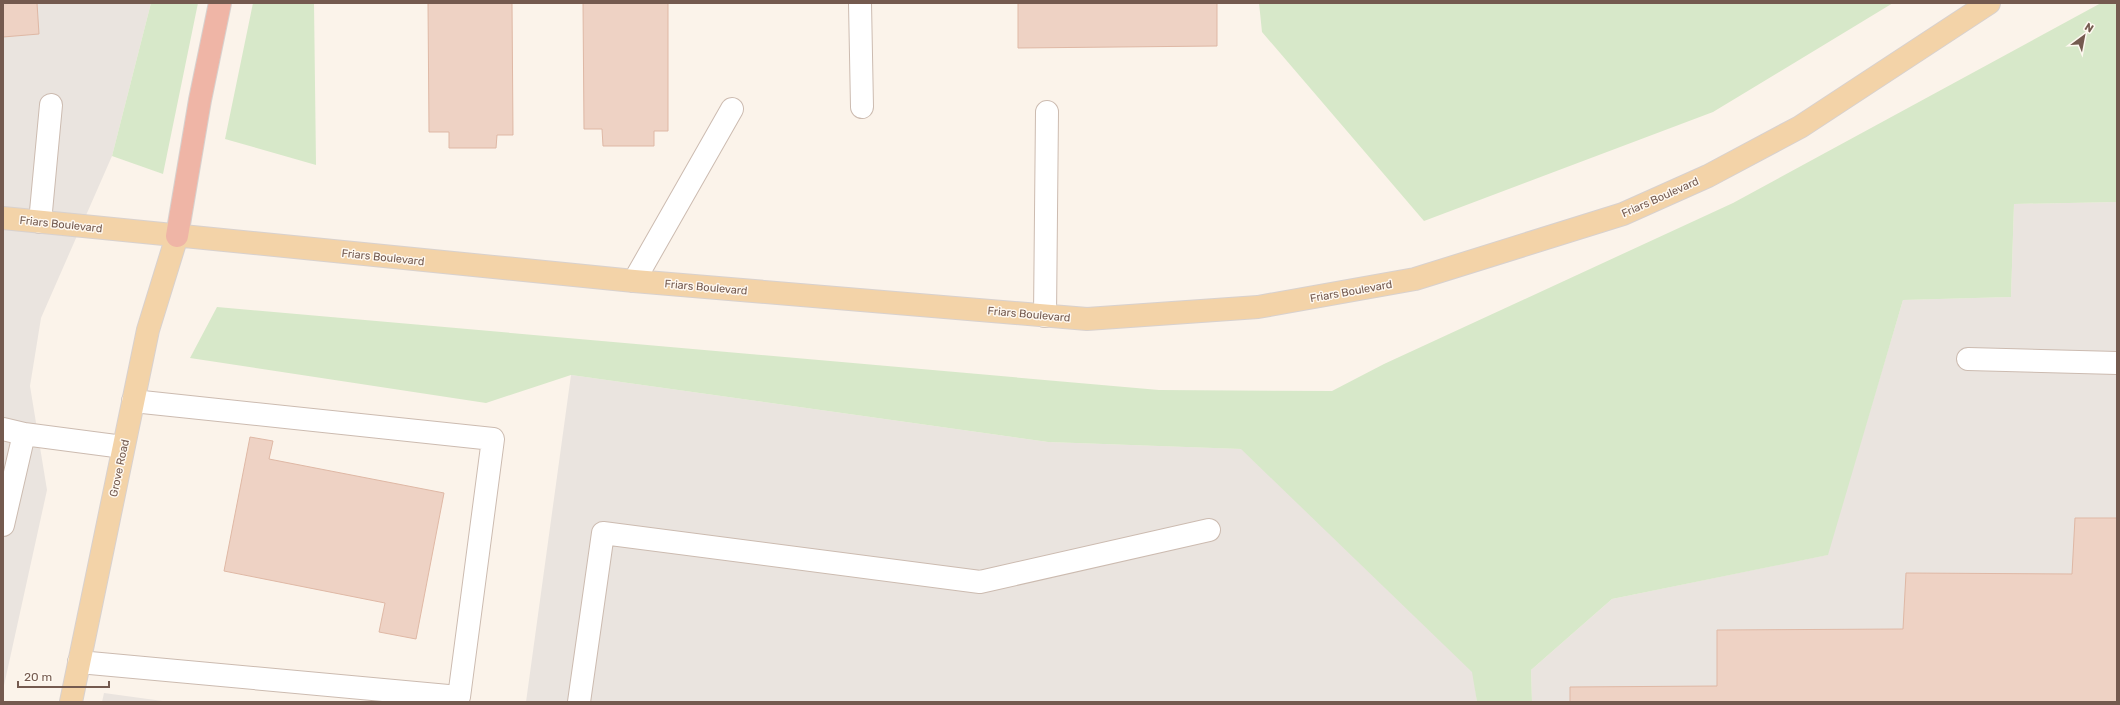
<svg xmlns="http://www.w3.org/2000/svg" width="2120" height="705" viewBox="0 0 2120 705" font-family="Rubik,sans-serif">
<style>
.industrial{fill:#eae4df}
.green{fill:#d7e8c9}
.building{fill:#eed2c4;stroke:#dfb8a5}
.lines{fill:none;stroke-linecap:round;stroke-linejoin:round}
.minor-casing{stroke:#ccbbb0;stroke-width:24}
.major-casing{stroke:#d8d1ce;stroke-width:24}
.highway-casing{stroke:#d8d1ce;stroke-width:24}
.minor{stroke:#fff;stroke-width:22}
.major{stroke:#f3d3a8;stroke-width:22}
.highway{stroke:#efb5a6;stroke-width:22}
.labels{text-anchor:middle;stroke-width:3;stroke-linejoin:round;paint-order:stroke}
.street-label{font-size:11px;fill:#745a4f;stroke:#fef8f0}
</style>
<rect width="100%" height="100%" fill="#fbf3ea"/>
<path class="industrial" d="M3,3h148l-39,153 -71,162 -11,68 17,104 -44,200z
M2117,202v500h-585l-1,-32 81,-71 215,-44 76,-255 108,-3 3,-93z
M571,375l477,67 194,7 231,223 4,30h-951z
M104,693l66,9h-68z"/>
<path class="green" d="M151,3h47l-35,171 -51,-18z
M253,3h61l2,162 -91,-26z
M1259,3h634l-180,109 -289,109 -162,-189z
M2101,3h16v199l-103,2 -3,93 -108,3 -75,255 -216,44 -81,71 1,32h-55l-5,-30 -231,-223 -193,-7 -477,-67 -85,28 -296,-45 27,-51 942,83 173,1 52,-27 349,-161z"/>
<path class="building" d="M3,3h34l2,31 -36,3z
M428,3h84l1,132h-16l-1,13h-47v-16h-20z
M583,3h85v128h-14v15h-51l-1,-17h-18z
M1018,3h199v43l-199,2z
M250,437l23,4 -4,18 175,34 -28,146 -37,-7 6,-29 -161,-32z
M2075,518h42v184h-547v-15l147,-1v-56l186,-1 3,-56 166,1z"/>
<g class="lines">
<g class="minor-casing">
<path id="minor" d="M860,3l2,104
M40,222l11,-117
M634,281l98,-172
M1045,316l2,-204
M1968,359l149,4
M3,429l21,5 99,13
M3,525l21,-91
M79,662l380,35 34,-258 -360,-38
M579,702l24,-169 377,49 229,-52"/>
</g>
<g class="major-casing">
<path id="major" d="M3,218l631,63 453,38 171,-12 157,-28 208,-65 85,-38 92,-49 189,-124
M71,702l77,-372 29,-94"/>
</g>
<g class="highway-casing">
<path id="highway" d="M177,236l23,-136 20,-97"/>
</g>
<use href="#minor" class="minor"/>
<use href="#major" class="major"/>
<use href="#highway" class="highway"/>
</g>
<g class="labels">
<g class="street-label">
<text transform="translate(1660 197) rotate(-24)" y="4">Friars Boulevard</text>
<text transform="translate(61 224) rotate(6)" y="4">Friars Boulevard</text>
<text transform="translate(383 257) rotate(6)" y="4">Friars Boulevard</text>
<text transform="translate(706 287) rotate(5)" y="4">Friars Boulevard</text>
<text transform="translate(1351 291) rotate(-10)" y="4">Friars Boulevard</text>
<text transform="translate(1029 314) rotate(5)" y="4">Friars Boulevard</text>
<text transform="translate(119 468) rotate(-78)" y="4">Grove Road</text>
</g>
</g>
<rect width="2120" height="705" fill="none" stroke="#745a4f" stroke-width="8"/>
<g transform="translate(2084 36) rotate(32)" stroke="#fef8f0" stroke-width="3" paint-order="stroke">
<path d="M0-3L7 15L0 10L-7 15Z" fill="#745a4f"/>
<text y="-6" font-size="11" font-weight="bold" text-anchor="middle" fill="#745a4f">N</text>
</g>
<path d="M18 681v6h91v-6" fill="none" stroke="#745a4f" stroke-width="2"/>
<text x="24" y="681" font-size="12" fill="#745a4f" stroke="#fef8f0" stroke-width="3" paint-order="stroke">20 m</text>
</svg>
